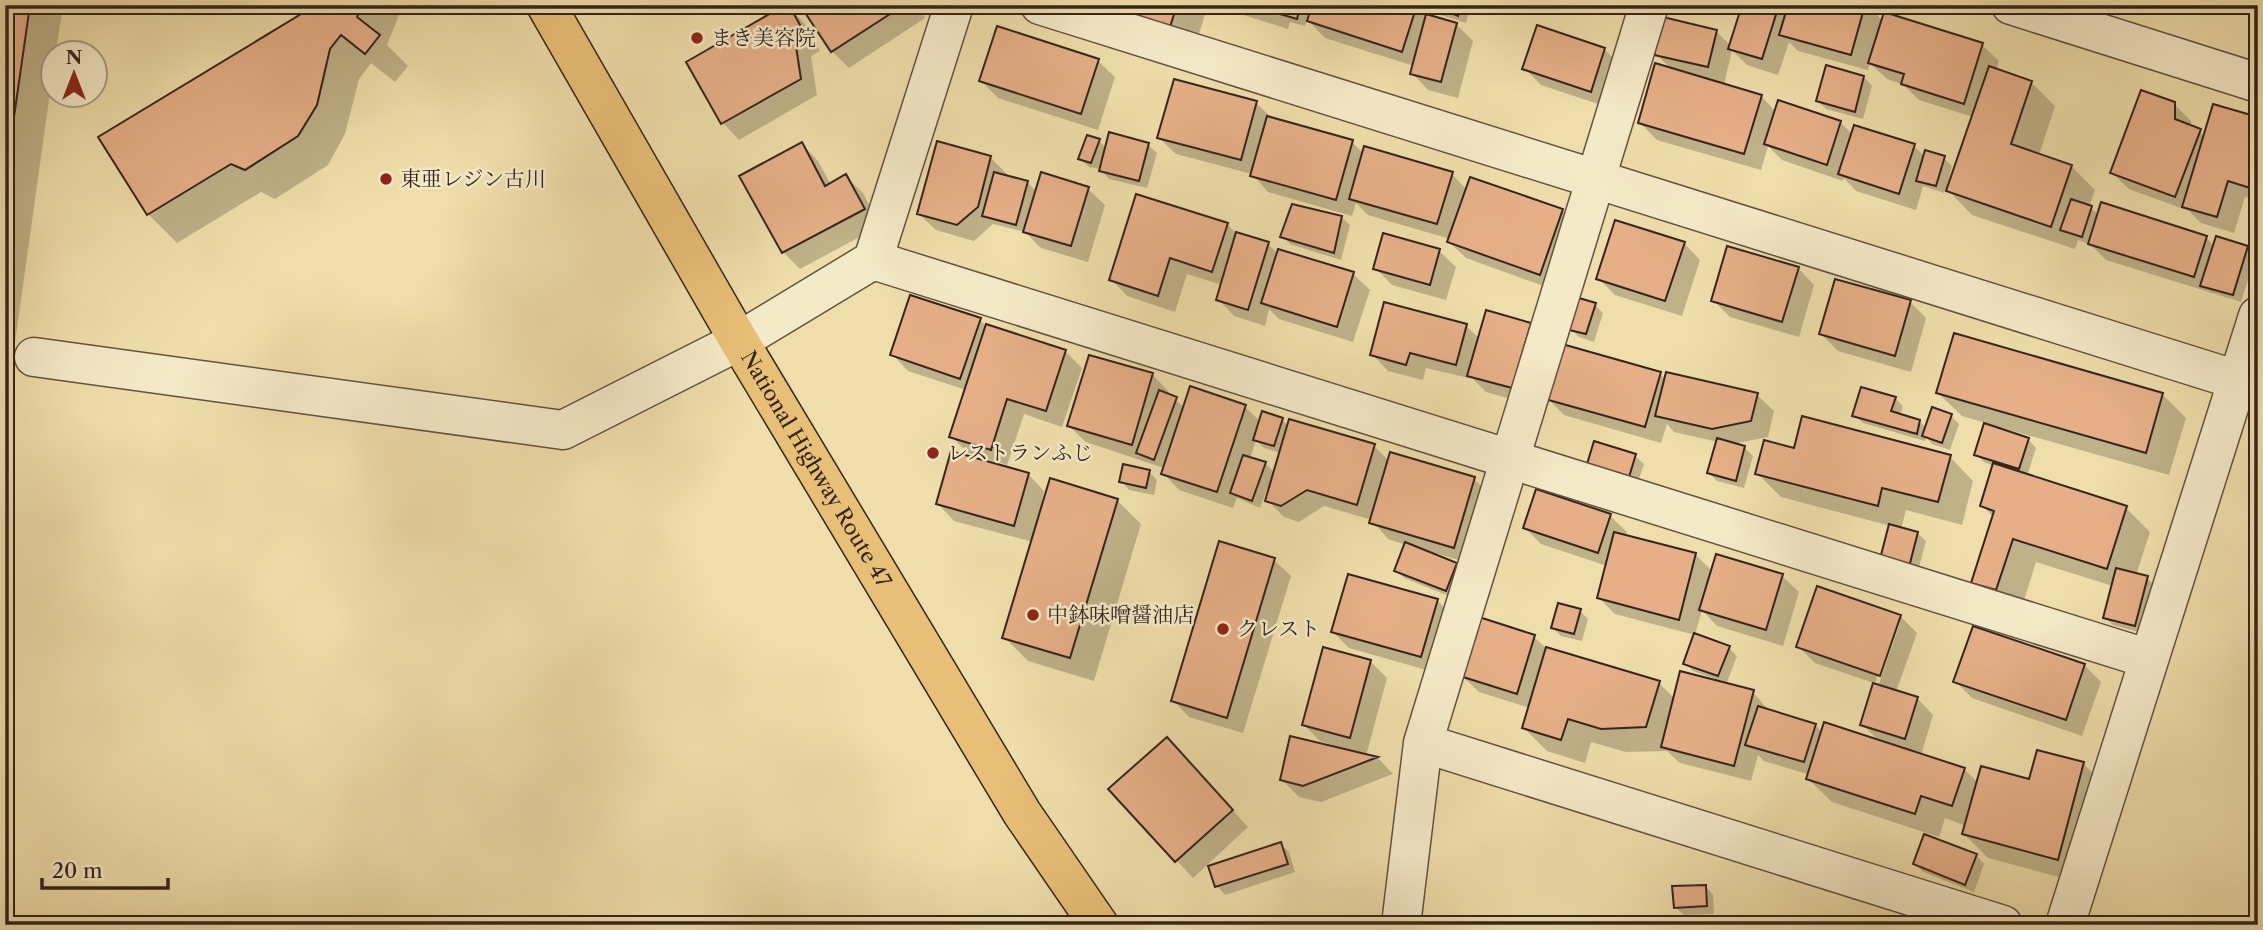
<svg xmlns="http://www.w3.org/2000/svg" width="2263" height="930" viewBox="0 0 2263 930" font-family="'Libre Caslon Text','Noto Serif JP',serif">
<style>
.shadow{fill:#0003;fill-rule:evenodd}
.building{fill:#e6af88;stroke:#33241d;stroke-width:2}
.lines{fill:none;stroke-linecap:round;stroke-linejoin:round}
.minor-casing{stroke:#625240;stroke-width:41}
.highway-casing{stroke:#33241d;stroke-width:41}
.minor{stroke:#f5eac8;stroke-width:38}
.highway{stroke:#e8bf76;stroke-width:38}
.poi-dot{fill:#8f2418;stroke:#f5eac8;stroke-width:2.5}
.labels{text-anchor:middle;stroke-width:5;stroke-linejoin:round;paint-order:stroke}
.poi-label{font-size:21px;fill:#33241d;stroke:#f5eac8;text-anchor:start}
.street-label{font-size:21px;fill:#33241d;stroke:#f5eac8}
</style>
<rect width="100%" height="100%" fill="#efdeab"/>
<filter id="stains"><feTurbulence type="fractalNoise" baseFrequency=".00286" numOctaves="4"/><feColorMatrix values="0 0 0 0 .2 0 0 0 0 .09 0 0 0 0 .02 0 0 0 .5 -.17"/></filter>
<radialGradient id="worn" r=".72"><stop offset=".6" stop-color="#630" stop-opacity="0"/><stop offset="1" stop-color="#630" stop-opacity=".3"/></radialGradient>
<path class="shadow" d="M5,5h58l-7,47h-4v26l-47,336z
M319,5h96l-16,10 -12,30 21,21 -13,16 -24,-19 -12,16 -14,55 -17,31 -53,34 -14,-7 -84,51 -29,-29z
M705,5h23l-15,8z
M803,5h114l8,13 -76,50 -17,-17z
M1143,5h65l-14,45z
M1212,5h214l9,10 -1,3 22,6 17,17 -15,57 -30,-8 -16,-17 2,-7 -89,-28 -18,-19 -2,7 -15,-4 -2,7z
M1433,5h28l8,8 -3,10 -25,-8z
M1723,5h145l15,16 99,24 17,16 -3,9 35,12 24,24 -16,49 32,11 24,24 -6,17 10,8 107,22 8,9 3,-8 30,10 9,8 -15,46 -135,-42 -15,-15 -13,-5 -3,9 -103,-34 -26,-27 -2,5 -21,-7 -7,24 -60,-19 -12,-13 -1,3 -61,-21 -14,-14 -7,24 -104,-30 -17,-17 32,-53 -16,-16 60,-23 15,15 11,-35zM1789,42l9,9 70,19 2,-7 17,16 17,6 15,15 54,17 -24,70 -2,-1 5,-20 -8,-8 -19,-1 -11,-11 -62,-12 -12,-12 -64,-10 -15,-16 -37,-11 8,-35 15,15 31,10z
M787,6l17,17 16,28 -9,5 6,39 -78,45 -16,-17 -35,-60z
M1604,49l17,17 -14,41 -66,-22 -17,-17z
M1098,61l17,16 -17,53 -100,-32 -17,-17z
M1864,77l8,9 -9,33 -37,-10 -8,-8z
M1256,103l17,16 79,23 12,12 88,20 15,16 4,-11 91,32 17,17 -22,63 -91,-33 -17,-16 1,-3 -82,-24 -12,-12 -4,13 -84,-24 -16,-18 -76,-20 -17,-16z
M2174,104l17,17v6l14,9 53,-17v82l-13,-4 -11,36 -33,-10 -12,-12 -60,-22 -17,-16z
M1099,141l8,8 41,-4 9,8 -10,35 -38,-9 -9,-10 -11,-2 -9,-8z
M802,144l16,17 13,24 15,-8 17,16 17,33 -80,43 -17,-17z
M990,157l17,17 -1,3 21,5 10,10 51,-3 17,16 -17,57 -47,-14 -16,-16 -32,-8 -19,17 -38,-11 -17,-16z
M1341,217l9,8 -9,35 -51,-16 -8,-8z
M1227,224l10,10 31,10 10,10 75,20 17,16 -17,52 -74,-23 -10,-10 -4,17 -31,-10 -16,-17 4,-14 -35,-11 -12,38 -48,-16 -16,-17z
M1684,243l16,17 -18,56 -67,-21 -17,-17z
M1439,251l17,16 -10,33 -54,-15 -17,-17z
M1798,268l16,17 -15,52 -69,-20 -17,-17z
M1910,302l16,16 -15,54 -73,-21 -17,-17z
M1595,305l8,8 -9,29 -15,-5 -8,-8z
M980,320l6,6 79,25 17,17 -20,59 -38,-13 -17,51 -39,-12 -17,-17 15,-46 -58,-19 -16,-17z
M1530,324l17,17 -18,63 -43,-12 -13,-13 -47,-11 -3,12 -35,-9 -16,-17 94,-28 14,13z
M1152,374l16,17 -1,4 18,12h60l16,15 21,-3 6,7 86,20 15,15 85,18 17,16 -20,69 -33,-10 -1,3 20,8 8,8 -11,25 -50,-20 -8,-8 10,-25 -18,-6 -16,-19 -48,-14 -25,16 -15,-5 -17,-17 4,-12 -3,-1 -8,21 -23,-10 -4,10 -54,-18 -16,-17 1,-5 -78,-26 -17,-16zM1256,440l8,8 17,5 -6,20 -10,-10 -15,-4z
M1660,374l6,6 91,15 17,16 -6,26 -36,7 13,4 8,8 -9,32 -27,-7 -9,-9 10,-30 -44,-10 -7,-8 -6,19 -97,-28 -17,-17z
M1938,393l224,1 24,24 -17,57 -163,-46 -1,3 23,7 8,9 -9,28 99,32 24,24 -14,43 11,3 8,8 -12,47 -30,-8 -9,-8 9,-31 -77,-24 -16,51 -23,-7 -24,-24 21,-64 -12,-13 12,-39 -10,-4 -8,-8 10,-31 -24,-7z
M1895,398l8,8 -3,9 19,6 7,7 25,-12 8,8 -9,26 -18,-6 -6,-7 -1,4 -62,-18 -9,-8z
M1796,450l154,7 23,24 -11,44 -56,-15 -5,19 16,4 9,8 -9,33 -26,-7v-41l-110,-29 -24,-24z
M1635,456l9,8 -7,20 -40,-12z
M1149,472l8,8 -3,15 -25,-5 -8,-9z
M1028,474l16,17 -2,9h75l24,24 -47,157 -66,-20 -24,-24 29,-95 -79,-21 -16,-17z
M1610,516l17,16 -2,4 70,18 17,17 70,5 17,16 -16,54 -66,-20 -15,-16 -7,25 34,13 8,8 -11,29 27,7 16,19 46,14 8,8 57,9 -18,-18 12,-41 -59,-20 -17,-17 102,-30 17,17 -21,59 21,6 16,17 -12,40 43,14 14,14 52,-2 8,-29 46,12 23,24 -26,95 -93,-25 -24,-24 2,-8 -21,-8 -6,19 -107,-35 -24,-23 2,-4 -46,-14 -6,-6 -7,26 -71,-18 -13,-12 -41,1 -35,-10 -6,21 -38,-12 -23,-23 6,-20 -51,-16 -17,-16 72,-39 13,12 112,34 16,16 40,-20 -22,-8 -8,-8 10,-28 -80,-21 -16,-16 8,-32 -66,-22 -16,-16zM1896,623h4l-21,61 -4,-1z
M1274,560l17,16 -48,157 -54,-16 -16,-17z
M1437,600l16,17 -16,56 -88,-25 -16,-16z
M1580,611l8,8 -6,22 -21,-5 -8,-8z
M1370,661l17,17 -21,78 12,2 15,16 -72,28 -22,-5 -17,-17 51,-35 -13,-4 -16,-16z
M2084,665l17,17 -19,54 -110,-38 -17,-17z
M1183,756l65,71 -55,51 -82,-89z
M1280,844l9,8 6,20 -70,23 -8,-9z
M1976,855l8,9 -10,28 -51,-20 -8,-8z
M1705,886l8,9 1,19 -30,1 -9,-8z"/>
<path class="building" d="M5,5h25l-25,175z
M316,5h46l-5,12 23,18 -15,19 -24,-19 -11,14 -13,56 -19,31 -53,34 -14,-6 -84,51 -49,-78z
M785,5h4l16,29 -10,6 6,39 -80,45 -35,-62z
M800,5h104l-73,47z
M1141,5h36l-7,22 -32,-11z
M1275,5h26l-4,14 -24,-7z
M1312,5h105l-15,47 -95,-31z
M1431,5h30l-3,11z
M1742,5h37l-17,54 -34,-10z
M1788,5h77l-14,50 -72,-20z
M1884,12l99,31 -19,61 -63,-20 3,-10 -36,-11z
M1426,14l31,9 -16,59 -31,-8z
M1663,17l54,13 -9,37 -54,-12z
M1537,25l68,23 -14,44 -69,-23z
M997,26l102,33 -18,55 -102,-33z
M1655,63l107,32 -18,59 -106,-31z
M1826,65l38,11 -9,36 -39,-11z
M1989,66l43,15 -21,63 61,21 -21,62 -105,-36z
M1174,79l83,22 -16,59 -84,-22z
M2141,90l34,12v17l26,10 -26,68 -65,-24z
M1778,100l63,21 -14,44 -63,-21z
M2213,104l45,13v44l-8,27 -22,-7 -11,36 -35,-10z
M1267,116l86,24 -17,60 -86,-24z
M1854,125l61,19 -16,50 -61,-20z
M1109,132l40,11 -10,38 -40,-10z
M1087,135l13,4 -9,24 -13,-4z
M937,141l54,15 -13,51 -21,18 -40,-11z
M802,142l23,44 21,-12 19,35 -83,44 -43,-77z
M1364,146l89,26 -16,52 -88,-25z
M1925,150l20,6 -9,30 -20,-5z
M994,172l34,9 -12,44 -34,-9z
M1041,172l48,15 -18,59 -48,-14z
M1470,177l93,32 -23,66 -93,-33z
M1136,194l92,29 -16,49 -42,-14 -12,38 -49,-16z
M2071,199l21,7 -10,31 -22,-7z
M2101,202l106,34 -13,41 -106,-33z
M1292,204l50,12 -8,37 -54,-16z
M1615,220l70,22 -20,59 -69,-22z
M1236,232l33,10 -21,68 -32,-10z
M1383,233l57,16 -10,36 -57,-16z
M2216,236l32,10 -15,49 -33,-9z
M1727,246l72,21 -17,55 -71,-21z
M1278,249l76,23 -17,55 -76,-24z
M1835,279l76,21 -16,56 -76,-22z
M910,295l71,23 -21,61 -70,-24z
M1579,298l17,5 -10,31 -17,-4z
M1384,302l83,22 -11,41 -46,-12 -4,12 -36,-10z
M1486,310l45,13 -19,65 -45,-12z
M986,324l80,26 -20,61 -39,-12 -16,51 -42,-13z
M1954,333l209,60 -17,60 -210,-60z
M1562,344l99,28 -16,55 -100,-28z
M1089,355l64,18 -21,72 -65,-19z
M1666,372l92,21 -7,28 -39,8 -57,-13z
M1190,386l56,19 -29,87 -56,-18z
M1861,387l35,10 -5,14 29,9 -3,14 -65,-18z
M1159,390l18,7 -23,63 -18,-7z
M1932,407l20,7 -10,29 -20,-7z
M1262,411l21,7 -9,28 -21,-6z
M1802,416l149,39 -13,47 -56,-14 -4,18 -123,-32 9,-34 30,8z
M1289,419l86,25 -18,61 -50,-15 -26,16 -16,-5z
M1984,423l45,15 -10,31 -45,-14z
M1717,438l28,8 -9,35 -29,-8z
M1594,441l42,13 -7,23 -42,-13z
M951,451l78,22 -15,53 -78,-22z
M1390,452l85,25 -21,71 -85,-25z
M1243,455l23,7 -14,39 -22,-8z
M1993,463l134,43 -20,63 -94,-30 -17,51 -25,-7 23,-72 -14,-5z
M1123,464l27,6 -4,18 -27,-6z
M1050,478l68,21 -48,159 -68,-20z
M1536,489l75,25 -13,39 -75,-25z
M1889,524l29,8 -9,35 -29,-8z
M1614,532l82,21 -17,67 -82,-22z
M1219,541l56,17 -48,160 -56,-17z
M1405,542l52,21 -11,28 -52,-20z
M1716,554l67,20 -17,56 -67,-20z
M2116,568l32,8 -13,50 -32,-8z
M1348,574l90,25 -17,58 -90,-25z
M1817,586l84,29 -21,61 -84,-29z
M1558,603l23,6 -7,25 -23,-6z
M1479,617l56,18 -18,59 -57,-18z
M1973,626l112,38 -19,56 -113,-38z
M1694,633l36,13 -12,30 -35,-12z
M1323,647l48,13 -21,78 -48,-13z
M1546,647l114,34 -14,46 -45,2 -33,-10 -7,21 -39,-12z
M1680,671l74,19 -20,76 -73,-19z
M1873,683l45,14 -13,42 -45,-14z
M1758,706l58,18 -12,38 -59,-17z
M1824,722l141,46 -13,38 -31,-10 -6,18 -109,-35z
M1290,736l88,21 -75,29 -23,-6z
M1167,737l66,73 -58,52 -67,-73z
M2037,750l47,12 -26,98 -96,-26 19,-68 48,13z
M1924,834l53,20 -12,31 -52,-21z
M1281,842l7,22 -73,23 -7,-21z
M1706,885l1,21 -33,2 -2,-22z"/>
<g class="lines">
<g class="minor-casing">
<path id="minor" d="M1040,5l1197,375
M2011,5l247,78
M873,260l1276,399
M34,357l529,73 176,-89 134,-81 81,-255
M1423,743l580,182
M1401,925l22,-182 226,-738
M2065,925l193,-609"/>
</g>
<g class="highway-casing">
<g id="highway">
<path id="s1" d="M546,5l193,336 283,472 77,112"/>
</g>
</g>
<use href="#minor" class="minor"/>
<use href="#highway" class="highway"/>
</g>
<g class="poi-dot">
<circle cx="697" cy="38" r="7"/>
<circle cx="386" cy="179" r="7"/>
<circle cx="933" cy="453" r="7"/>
<circle cx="1033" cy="615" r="7"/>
<circle cx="1223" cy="629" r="7"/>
</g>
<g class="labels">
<g class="poi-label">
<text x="711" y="45">まき美容院</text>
<text x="400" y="186">東亜レジン古川</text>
<text x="947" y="460">レストランふじ</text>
<text x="1047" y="622">中鉢味噌醤油店</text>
<text x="1237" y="636">クレスト</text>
</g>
<g class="street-label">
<text dy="7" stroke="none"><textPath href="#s1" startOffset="537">National Highway Route 47</textPath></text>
</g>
</g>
<rect width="2263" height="930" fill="none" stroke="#efdeab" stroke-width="28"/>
<rect x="7" y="7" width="2249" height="916" fill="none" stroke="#33241d" stroke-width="3.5"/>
<rect x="14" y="14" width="2235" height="902" fill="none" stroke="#33241d" stroke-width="2"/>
<g transform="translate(74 74)"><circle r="33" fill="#f5eac8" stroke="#a79b84" stroke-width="2"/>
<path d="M0-5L12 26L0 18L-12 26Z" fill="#8f2418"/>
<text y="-10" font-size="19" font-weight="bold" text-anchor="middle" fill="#33241d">N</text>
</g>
<path d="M42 878v10h126v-10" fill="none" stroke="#33241d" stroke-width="3.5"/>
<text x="52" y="878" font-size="21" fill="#33241d" stroke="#f5eac8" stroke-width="5" paint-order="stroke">20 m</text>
<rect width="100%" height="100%" filter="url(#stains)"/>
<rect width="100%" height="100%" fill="url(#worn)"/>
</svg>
